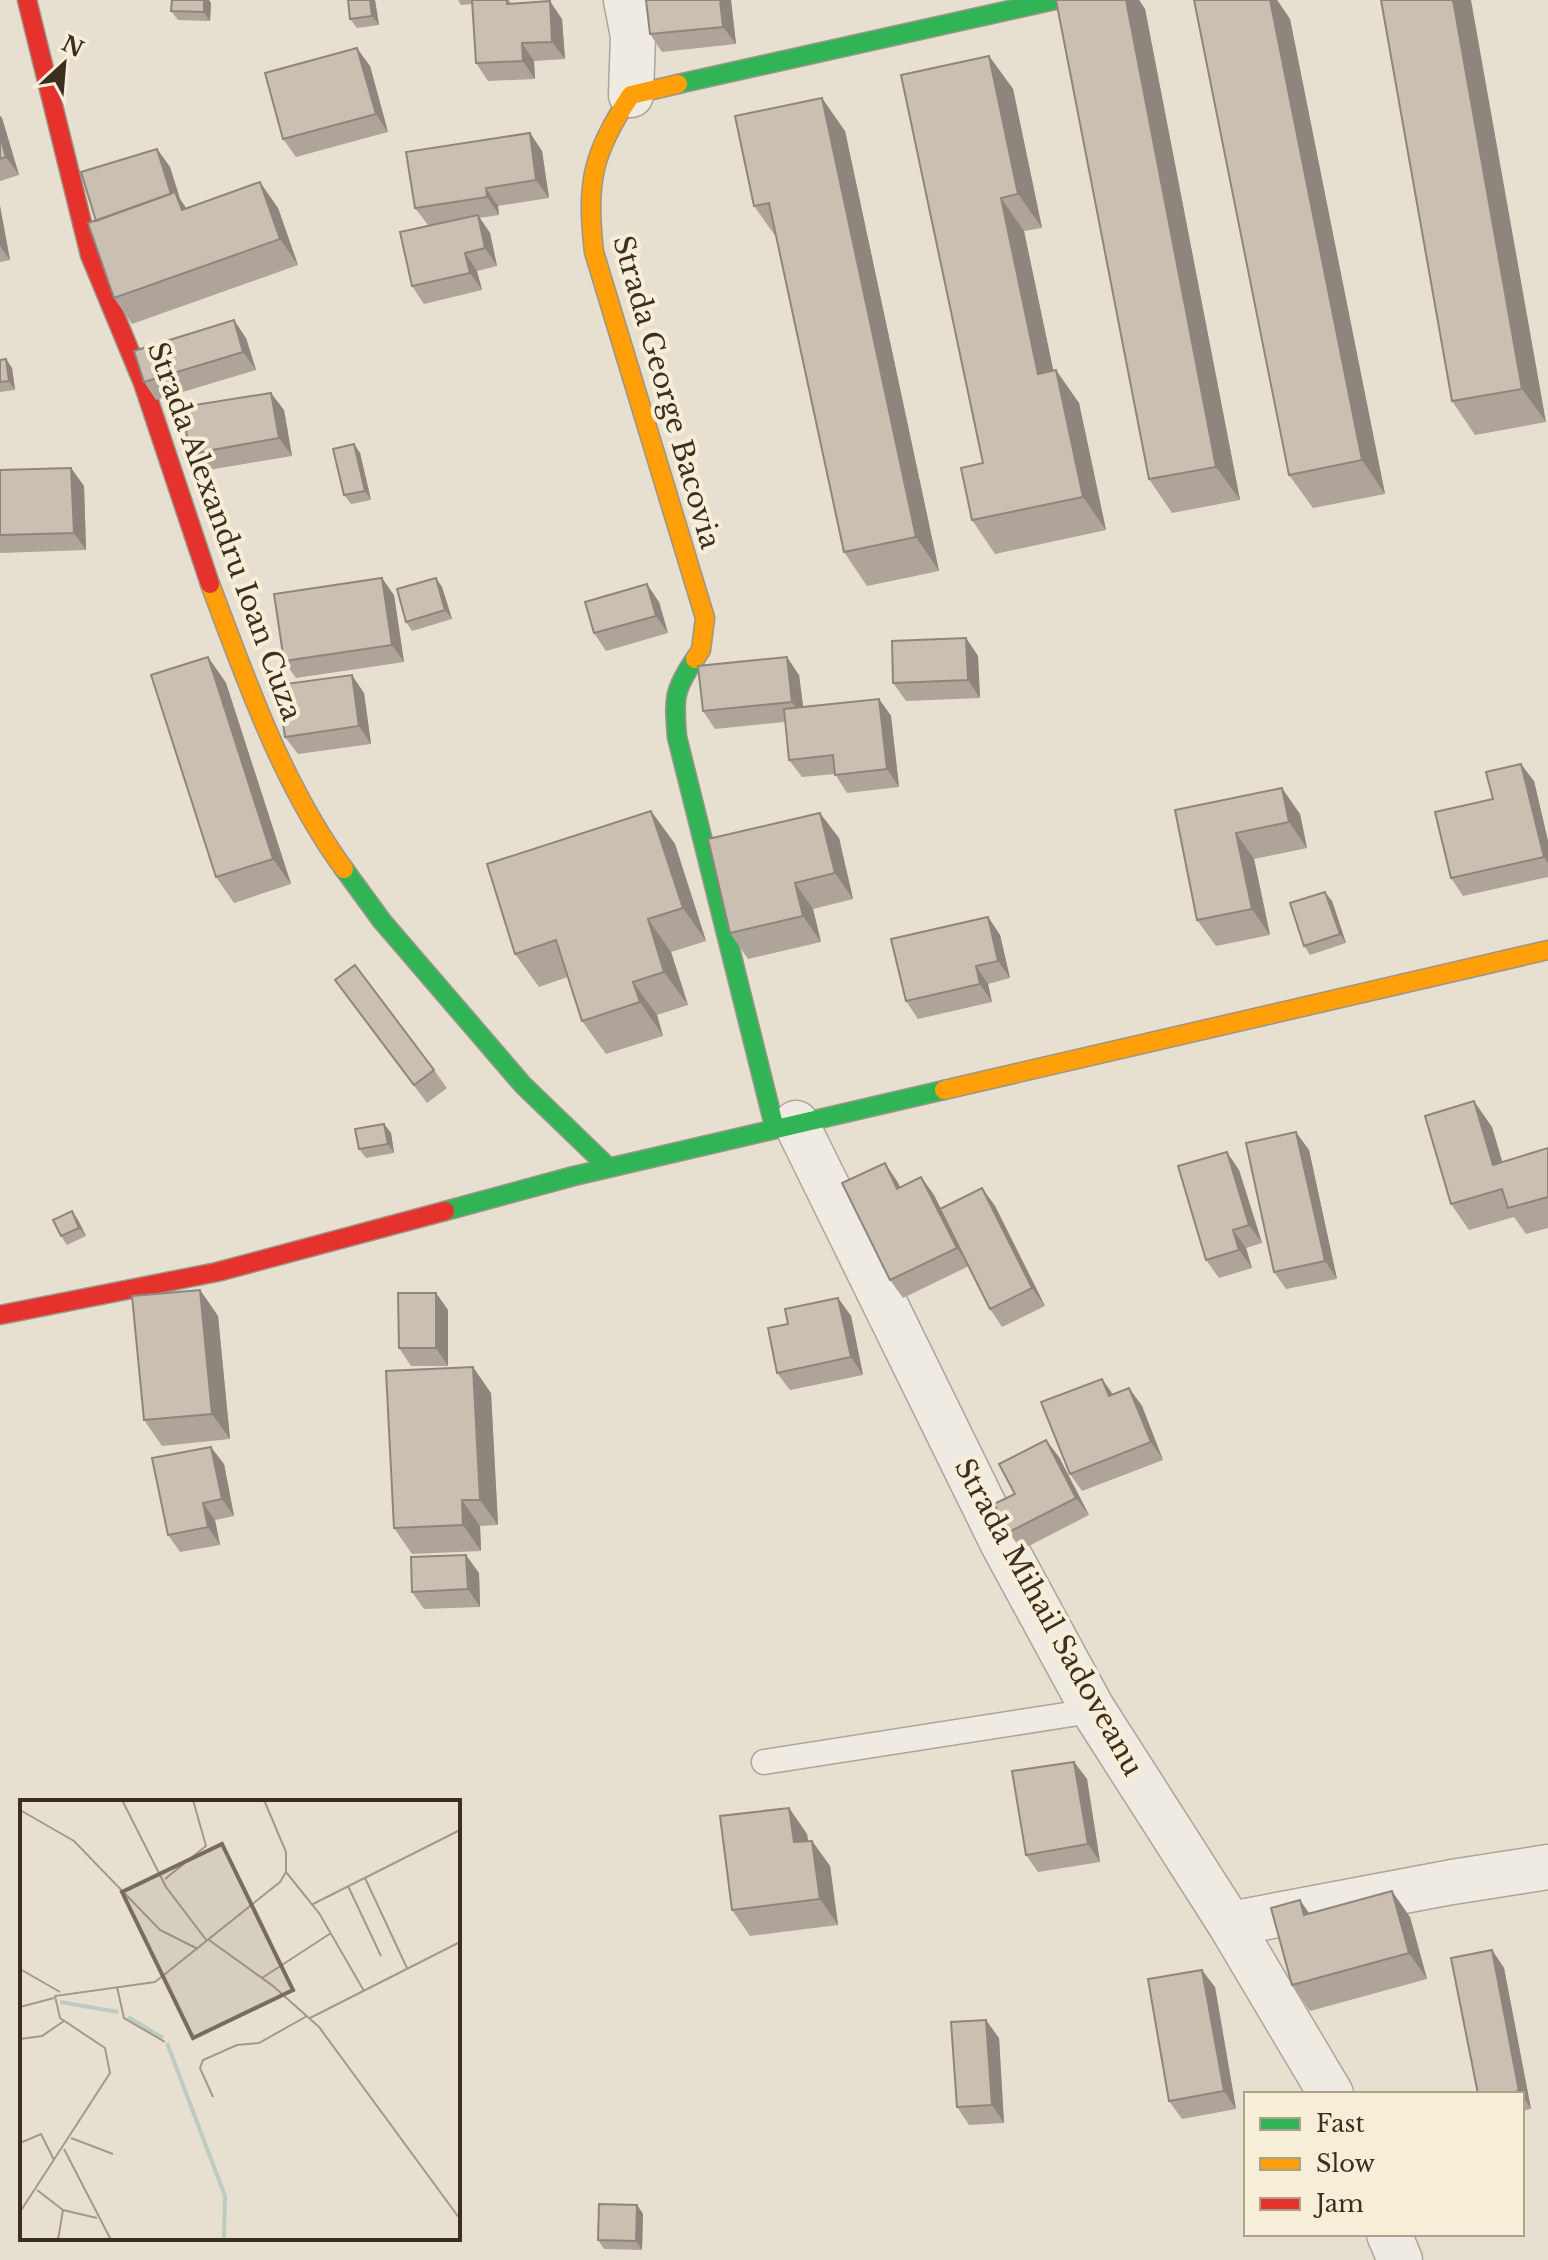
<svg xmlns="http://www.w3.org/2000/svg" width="1548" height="2260" viewBox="0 0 1548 2260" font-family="'Libre Baskerville',serif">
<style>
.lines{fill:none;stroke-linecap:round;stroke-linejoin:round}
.lane-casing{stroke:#ada599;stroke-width:27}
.street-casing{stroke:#ada599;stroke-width:47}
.fast-casing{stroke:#9c958a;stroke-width:21}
.slow-casing{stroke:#9c958a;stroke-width:21}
.jam-casing{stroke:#9c958a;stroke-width:21}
.lane{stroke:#efebe3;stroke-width:24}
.street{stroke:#efebe3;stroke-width:44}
.fast{stroke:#30b455;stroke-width:18}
.slow{stroke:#ff9f0a;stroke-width:18}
.jam{stroke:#e5322d;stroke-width:18}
.wall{fill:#afa499}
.shaded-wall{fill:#8e867d}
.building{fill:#cbbfb2;stroke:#8e867d;stroke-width:2}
.labels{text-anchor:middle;stroke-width:8;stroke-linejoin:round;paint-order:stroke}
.street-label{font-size:28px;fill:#3d2e20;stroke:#f7eed8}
.inset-river{fill:none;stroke:#bcccc2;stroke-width:4}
.inset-road{fill:none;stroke:#a3998a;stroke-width:2}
.view{fill:#786c5e;fill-opacity:0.15;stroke:#786c5e;stroke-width:4}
.inset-edge{fill:none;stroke:#3d2e20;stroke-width:4}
</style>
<rect width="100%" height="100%" fill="#e7e0d1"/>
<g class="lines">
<g class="lane-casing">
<path id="lane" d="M764,1762l308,-48 20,-6"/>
</g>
<g class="street-casing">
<path id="street" d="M626,0l7,36 -2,59
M796,1123l207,421 89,164 138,216 101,170
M1230,1924l222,-42 96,-15
M1389,2234l11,26"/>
</g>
<g class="fast-casing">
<path id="fast" d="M678,84l377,-84
M695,659c-22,32 -21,40 -18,78l98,392
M344,869l38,52 141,164 86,83
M445,1211l129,-35 370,-86"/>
</g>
<g class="slow-casing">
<path id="slow" d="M678,84l-47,11c-39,58 -45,88 -37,157l111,366 -4,32 -6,9
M210,584c37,98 72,200 134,285
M944,1090l604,-140"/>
</g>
<g class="jam-casing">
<path id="jam" d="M27,0l63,255 53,128 67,201
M0,1315l217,-43 228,-61"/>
</g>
<use href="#lane" class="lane"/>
<use href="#street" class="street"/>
<use href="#fast" class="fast"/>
<use href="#slow" class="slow"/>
<use href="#jam" class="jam"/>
</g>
<path class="wall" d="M172,0h37l2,3 -1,18 -32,-1 -7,-9z
M348,0h27l4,25 -22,3 -7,-9z
M458,0h51l2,3 51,16 3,40 -31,2 1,18 -47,2 -12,-18 -4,-59 -11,1z
M731,0l5,44 -74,8 -12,-18z
M1056,0h83l6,9 95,491 -68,13 -23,-34z
M1196,0h81l13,19 95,475 -72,14 -24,-33z
M1381,0l165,422 -71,13 -23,-34z
M989,56l24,33 29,139 -18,3 29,139 26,33 27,127 -111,24 -23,-34 11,-57z
M370,66l18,66 -92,25 -13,-18z
M0,116l2,2 17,57 -19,6z
M845,131l94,440 -72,15 -23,-34 -68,-315 -22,-31z
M530,133l12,18 7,47 -51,8 1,9 -20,3 11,15 7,33 -20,5 5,19 -58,14 -12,-18 28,-63 -12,2 -13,-17z
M157,149l13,18 10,32 6,9h92l20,57 -166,59 -18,-26 -18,-77z
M0,206l10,54 -10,2z
M246,338l10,32 -100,30 -12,-18z
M0,360l12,8 3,22 -15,2z
M284,410l8,46 -90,15 -12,-17z
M354,444l6,9 11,47 -20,4 -7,-9z
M71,468l13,18 2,64 -86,3v-83z
M442,587l10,32 -40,12 -6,-9z
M394,595l10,67 -108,16 -12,-17z
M659,602l9,31 -62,18 -12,-18z
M966,638l12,18 2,42 -74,3 -13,-18z
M208,657l18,26 65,201 -57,19 -18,-26z
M799,675l4,32 76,-8 12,17 8,71 -52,6 -12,-19 -33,3 -13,-17 -4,-38 -70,7 -12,-18z
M364,693l7,51 -73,10 -13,-17z
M1534,781l14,60v36l-85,19 -12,-18 42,-79z
M1175,810l125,4 7,34 -53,11 16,76 -54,11 -19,-26z
M651,811l24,33 31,97 -35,11 17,53 -31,10 6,21 -57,18 -24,-33 -14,-44 -29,10 -24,-33z
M839,838l14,61 -40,10 8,33 -73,17 -18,-26z
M1332,901l14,42 -36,12 -6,-9z
M988,917l12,18 10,43 -22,6 4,18 -74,17 -12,-18z
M335,980l99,90 13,18 -20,15z
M384,1124l7,9 3,20 -28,5 -7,-9z
M1492,1127l10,35 46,-14v80l-22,6 -12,-17 -45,13 -18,-26z
M1309,1150l28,129 -51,10 -12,-17z
M885,1163l15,24 21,-10 13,18 7,14 41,-21 13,18 50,100 -43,21 -12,-18 -21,-43 -66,32 -13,-18z
M1239,1170l23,73 -16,5 6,20 -33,10 -13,-18z
M72,1211l6,9 8,16 -19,9 -6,-9z
M200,1290l18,26 12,123 -68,7 -18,-26z
M436,1293l12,17v56h-37l-12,-18z
M838,1298l13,18 12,59 -73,15 -13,-17 11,-49z
M1102,1379l11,16 16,-7 13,18 21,54 -81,31 -12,-17z
M491,1393l7,132 -18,1 1,25 -69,3 -18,-26z
M1059,1457l30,58 -68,35 -12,-18 6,-38z
M224,1464l10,52 -19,4 5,25 -40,7 -12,-17z
M479,1573l1,34 -56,2 -12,-17z
M1074,1762l13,17 13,83 -62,10 -12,-17z
M789,1808l18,26 1,7h4l18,25 8,59 -88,11 -18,-26z
M1310,1914l100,3 17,62 -117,32 -18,-26z
M1492,1950l12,18 27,141 -9,2v-17h-44z
M1215,1987l21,122 -54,10 -13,-18z
M999,2038l5,85 -35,2 -12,-18z
M637,2205l6,9 -1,36 -38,-1 -6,-9z"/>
<path class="shaded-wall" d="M204,0h5l2,3 -1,18 -6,-9z
M370,0h5l4,25 -7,-9z
M720,0h11l5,44 -13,-17z
M1126,0h13l6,9 95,491 -24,-33z
M1270,0h7l13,19 95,475 -23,-34z
M1453,0h18l75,422 -24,-33z
M550,1l12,18 3,40 -13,-17z
M522,43l12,18 1,18 -12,-18z
M357,48l13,18 18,66 -12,-18z
M989,56l24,33 29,139 -24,-34z
M822,98l23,33 94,440 -23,-34z
M0,116l2,2 17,57 -13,-18 -6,-21z
M530,133l12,18 7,47 -13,-18z
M157,149l13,18 10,32 13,19 -9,-4 -11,-15z
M260,182l18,26 20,57 -18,-26z
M486,188l12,18 1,9 -12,-18z
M1001,198l23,33 37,176 -23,-33z
M0,206l10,54 -10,-14z
M478,215l12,18 7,33 -12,-18z
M465,253l12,18 5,19 -12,-17z
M234,320l12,18 10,32 -13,-18z
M6,359l6,9 3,22 -6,-9z
M1056,370l23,33 27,127 -23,-33z
M271,393l13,17 8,46 -13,-18z
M354,444l6,9 11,47 -6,-9z
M71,468l13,18 2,64 -12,-17z
M382,578l12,17 10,67 -12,-17z
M436,578l6,9 10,32 -7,-9z
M647,584l12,18 9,31 -12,-17z
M966,638l12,18 2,42 -12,-18z
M208,657l18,26 65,201 -18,-25z
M787,657l12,18 6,45 -13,-18z
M352,675l12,18 7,51 -12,-18z
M879,699l12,17 8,71 -12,-18z
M1521,764l13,17 14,60v22l-4,-6z
M1282,788l18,26 7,34 -18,-26z
M651,811l24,33 31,97 -23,-33z
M820,813l19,25 14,61 -18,-26z
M1236,833l18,26 16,76 -18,-26z
M795,883l18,26 8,33 -18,-26z
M1325,892l7,9 14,42 -6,-9z
M988,917l12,18 10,43 -12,-17z
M648,919l23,33 17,53 -24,-33z
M976,966l12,18 4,18 -12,-18z
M633,982l24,33 6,21 -23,-34z
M1474,1101l18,26 19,64 -18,-26z
M384,1124l7,9 3,20 -6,-9z
M1296,1132l13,18 28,129 -12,-18z
M1227,1152l12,18 23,73 -13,-18z
M885,1163l12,18 13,25 -13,-17z
M921,1177l13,18 35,71 -12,-18z
M982,1188l13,18 50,100 -13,-18z
M72,1211l6,9 8,16 -7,-8z
M1233,1230l13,18 6,20 -13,-18z
M200,1290l18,26 12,123 -18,-25z
M436,1293l12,17v56l-12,-18z
M838,1298l13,18 12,59 -12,-18z
M473,1367l18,26 7,132 -18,-25z
M1102,1379l12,17h-5z
M1129,1388l13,18 21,54 -12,-18z
M1046,1440l13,17 30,58 -13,-17z
M211,1447l13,17 10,52 -12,-17z
M462,1500l18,26 1,25 -18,-26z
M203,1503l12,17 5,25 -12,-18z
M466,1555l13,18 1,34 -12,-18z
M1074,1762l13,17 13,83 -12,-18z
M789,1808l18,26 5,34 -18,-26z
M812,1841l18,25 8,59 -18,-26z
M1392,1891l18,26 17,62 -18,-26z
M1300,1900l18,26 -14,-11z
M1492,1950l12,18 27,141 -9,-15 -3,-3z
M1202,1970l13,17 21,122 -12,-18z
M986,2020l13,18 5,85 -12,-18z
M637,2205l6,9 -1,36 -6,-9z"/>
<path class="building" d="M172,0h32v12l-33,-1z
M348,0h22l2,16 -22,3z
M472,0h35v4l43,-3 2,41 -30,1 1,18 -47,2z
M646,0h74l3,27 -73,7z
M1056,0h70l90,467 -67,12z
M1194,0h76l92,460 -73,15z
M1381,0h72l69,389 -70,12z
M357,48l19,66 -93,25 -18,-66z
M989,56l29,138 -17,4 37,176 18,-4 27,127 -111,23 -11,-52 22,-5 -82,-388z
M822,98l94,439 -72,15 -75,-349 -15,3 -19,-90z
M530,133l6,47 -50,8 1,9 -72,11 -9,-56z
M0,136l6,21 -6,2z
M157,149l14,45 -75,27 -15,-49z
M260,182l20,57 -166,59 -26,-75 87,-31 7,18z
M478,215l7,33 -20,5 5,20 -58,13 -12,-54z
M234,320l9,32 -99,30 -10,-31z
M6,359l3,22 -9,1v-22z
M271,393l8,45 -89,16 -8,-47z
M354,444l11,47 -21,4 -11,-46z
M71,468l3,65 -74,2v-65z
M382,578l10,67 -108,16 -10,-67z
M436,578l9,32 -39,12 -9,-33z
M647,584l9,32 -62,17 -9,-31z
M966,638l2,42 -75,3 -1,-42z
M208,657l65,202 -57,18 -65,-202z
M787,657l5,45 -89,9 -5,-45z
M352,675l7,51 -74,11 -7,-52z
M879,699l8,70 -52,6 -2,-20 -44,5 -5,-51z
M1521,764l23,93 -93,21 -16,-66 58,-13 -7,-27z
M1282,788l7,34 -53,11 16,76 -55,11 -22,-110z
M651,811l32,97 -35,11 16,53 -31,10 7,20 -58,19 -26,-81 -41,14 -28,-90z
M820,813l15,60 -40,10 8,33 -73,17 -22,-94z
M1325,892l15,42 -36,12 -14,-43z
M988,917l10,44 -22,5 4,18 -74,17 -15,-62z
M355,965l79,105 -20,15 -79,-105z
M1474,1101l19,64 55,-17v49l-40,11 -6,-19 -51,15 -26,-88z
M384,1124l4,20 -29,5 -4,-20z
M1296,1132l29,129 -51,11 -28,-129z
M1227,1152l22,73 -16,5 6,20 -33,10 -28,-94z
M885,1163l12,26 24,-12 36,71 -67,32 -48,-97z
M982,1188l50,100 -42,21 -50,-100z
M72,1211l7,17 -18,8 -8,-16z
M200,1290l12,124 -68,6 -12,-124z
M398,1293h38v55h-37z
M838,1298l13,59 -74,16 -9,-45 20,-4 -3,-15z
M473,1367l7,133h-18l1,25 -69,3 -8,-157z
M1102,1379l7,17 20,-8 22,54 -81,32 -29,-72z
M1046,1440l30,58 -67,34 -15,-28 21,-10 -16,-30z
M211,1447l11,52 -19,4 5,24 -40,8 -16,-77z
M466,1555l2,34 -56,3 -1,-35z
M1074,1762l14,82 -62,11 -14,-84z
M789,1808l5,34 18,-1 8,58 -88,11 -12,-94z
M1392,1891l17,62 -117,32 -21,-77 29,-8 4,15z
M1492,1950l27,141 -14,3h-27l-27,-136z
M1202,1970l22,121 -55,10 -21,-122z
M986,2020l6,85 -35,2 -6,-85z
M599,2204l38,1 -1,36 -38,-1z"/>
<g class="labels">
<g class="street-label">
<text transform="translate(667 392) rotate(74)" y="10">Strada George Bacovia</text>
<text transform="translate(225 531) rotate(70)" y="10">Strada Alexandru Ioan Cuza</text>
<text transform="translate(1049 1617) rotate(61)" y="10">Strada Mihail Sadoveanu</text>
</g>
</g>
<g transform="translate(20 1800)">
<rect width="440" height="440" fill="#e7e0d1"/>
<path class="inset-river" d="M40,202l58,10M108,217l35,21M147,243l58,153 -1,44"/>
<path class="inset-road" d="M102,0l44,87 41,54M0,10l54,31 86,89 38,19M266,72l33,41 45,78M345,78l42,90M145,79l41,-33 -13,-46M328,86l33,70M293,104l147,-74M189,140l64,46 46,41 141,192M0,169l40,23M242,178l69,-45M97,187l7,31 41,24M0,207l34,-9M290,218l150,-76M0,239l22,-3 22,-15M193,297l-13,-29 3,-8 34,-15 22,-2 48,-27M51,338l42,16M0,343l21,-9 13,26M44,349l47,91M17,390l26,20 34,8M0,412l90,-139 -5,-25 -45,-30 -5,-22 100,-14 125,-100 6,-10v-20l-22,-52M38,440l5,-30"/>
<path class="view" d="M202,44l71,146 -100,48 -71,-146z"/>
<rect width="440" height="440" class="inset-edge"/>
</g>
<rect x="1244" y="2092" width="280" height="144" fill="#f7eed8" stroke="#ada18e" stroke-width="2"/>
<rect x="1260" y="2118" width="40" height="12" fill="#30b455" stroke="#ada18e" stroke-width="2"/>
<text x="1316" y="2132" font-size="24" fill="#3d2e20">Fast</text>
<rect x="1260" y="2158" width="40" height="12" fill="#ff9f0a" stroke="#ada18e" stroke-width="2"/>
<text x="1316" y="2172" font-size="24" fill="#3d2e20">Slow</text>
<rect x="1260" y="2198" width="40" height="12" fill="#e5322d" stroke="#ada18e" stroke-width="2"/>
<text x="1316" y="2212" font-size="24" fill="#3d2e20">Jam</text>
<g transform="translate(64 64) rotate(26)" stroke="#f7eed8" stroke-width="6" paint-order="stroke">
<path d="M0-6L14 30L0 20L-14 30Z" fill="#3d2e20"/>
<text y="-12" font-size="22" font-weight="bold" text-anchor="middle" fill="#3d2e20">N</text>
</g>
</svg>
